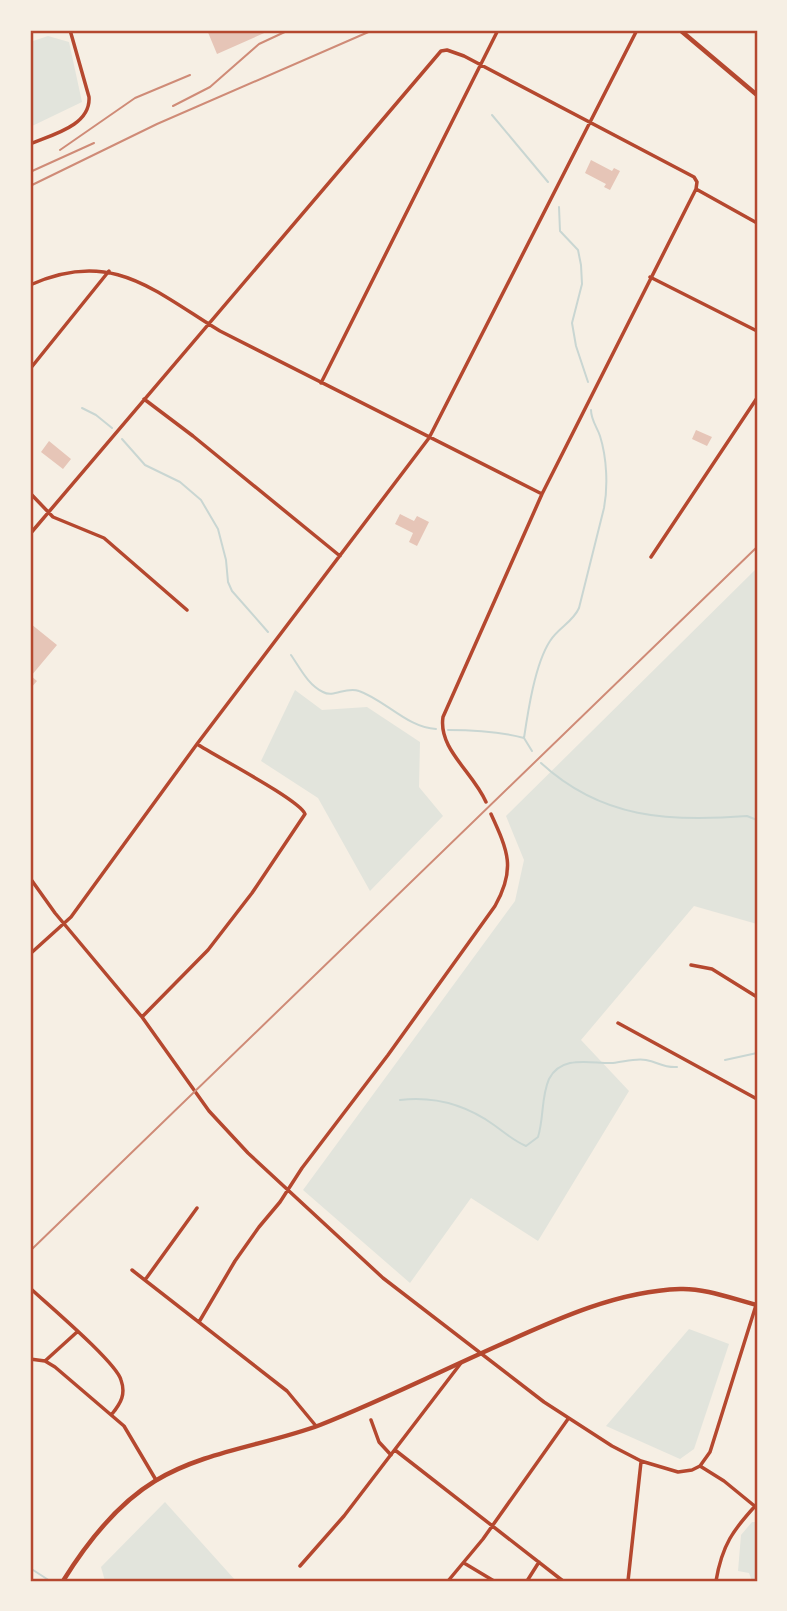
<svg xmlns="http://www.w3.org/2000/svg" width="787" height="1611" viewBox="0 0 787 1611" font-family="Lora,serif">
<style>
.green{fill:#e2e4dc}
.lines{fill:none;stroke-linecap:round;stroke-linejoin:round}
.stream{stroke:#c9d6d2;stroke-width:2}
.building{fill:#e6c5b7}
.minor{stroke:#b5482f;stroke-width:3.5}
.tertiary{stroke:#b5482f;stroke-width:4.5}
.rail{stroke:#cf8b77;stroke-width:2}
.neatline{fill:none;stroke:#b5482f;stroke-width:2.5}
</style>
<rect width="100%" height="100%" fill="#f6efe4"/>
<path class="green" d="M48,36l21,6 13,60 -52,25v-85z
M757,568v356l-63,-18 -113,134 48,51 -91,150 -67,-43 -61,85 -107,-93 212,-289 9,-41 -18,-44z
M295,690l27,20 45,-3 53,35 -1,45 24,29 -73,75 -52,-93 -57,-37z
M689,1329l40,15 -35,105 -14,10 -74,-33z
M165,1502l71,79h-131l-4,-14z
M752,1522h5v59h-5l-3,-8 -11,-2 3,-36z"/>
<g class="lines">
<path class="stream" d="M492,115l56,67
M559,207l1,24 18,19 3,15 1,19 -10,39 4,23 12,36
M82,408l14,7 16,13
M122,439l23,26 35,17 21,18 17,29 8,31 2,22 4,9 36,41
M291,655c9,13 17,30 32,37 11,6 23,-6 36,-1 26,9 49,37 77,38
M448,730c26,0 50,1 76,8l8,13
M524,738c4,-27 11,-74 26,-97 8,-13 23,-19 29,-33l25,-100c4,-21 3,-50 -4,-72 -3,-9 -9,-16 -9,-26
M541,763c61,56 128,59 206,53l10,4
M725,1060l32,-7
M400,1100c34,-4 66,5 94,25 11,8 20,16 32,21l12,-9c6,-19 3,-40 11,-58 13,-25 43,-15 64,-16 11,-1 22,-5 33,-3 12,2 17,8 31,7
M30,1568l20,13"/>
</g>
<path class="building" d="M207,30h64l-54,24z
M591,160l21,11 2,-3 6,3 -10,19 -6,-3 2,-3 -21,-11z
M696,430l16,7 -5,9 -15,-7z
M49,441l22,18 -8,10 -22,-17z
M400,514l14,7 3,-5 12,6 -12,24 -8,-4 4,-9 -18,-9z
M31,624l26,21 -26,31 6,5 -7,8z"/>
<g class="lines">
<path class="minor" d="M30,144c21,-9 61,-18 59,-47l-19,-67
M696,189l61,34
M650,277l107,54
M30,285c81,-37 123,5 190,46l322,163
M30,369l79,-98
M321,383l177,-353
M144,399l49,37 147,120
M30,493l23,24 51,21 83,72
M30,534l411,-483 6,-1 17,6 230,121 3,5 -1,7 -154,305 -99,223c-5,32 30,55 43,85
M651,557l106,-159
M30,878l25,35 87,104 67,94 39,42 135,125 161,124 68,44 29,15 37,11 14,-2 8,-4 10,-14 47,-150
M30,954l41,-37 126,-173 232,-306 208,-408
M691,965l21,4 45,28
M142,1017l66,-67 44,-57 53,-79c-5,-14 -90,-58 -108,-70
M618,1023l139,76
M132,1270l155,121 29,35
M145,1280l52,-72
M30,1288c17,16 86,74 91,92 5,14 0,23 -9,34
M199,1322l36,-61 24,-34 21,-25 22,-34 86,-113 107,-149c21,-37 13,-55 -4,-92
M30,1359l15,2 10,6 69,59 32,54
M45,1361l32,-29
M371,1420l8,22 12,13
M395,1450l168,131
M700,1466l24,15 33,27
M464,1563l30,18
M300,1566l44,-50 117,-153
M448,1581l35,-42 85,-120
M527,1581l12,-19
M628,1581l13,-119
M716,1581c6,-36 17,-51 41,-77"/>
<path class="tertiary" d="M680,30l77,65
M63,1581c23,-37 54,-77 92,-100 49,-30 112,-36 165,-56 63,-25 123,-55 184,-82 55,-25 115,-52 176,-54 25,-1 53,10 77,16"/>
<path class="rail" d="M173,106l37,-19 49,-43 30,-14
M60,150l75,-52 55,-23
M30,172l64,-29
M30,186l127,-62 216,-94
M30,1251l727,-704"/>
</g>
<rect width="787" height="1611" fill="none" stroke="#f6efe4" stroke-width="63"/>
<rect x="32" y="32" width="724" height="1548" class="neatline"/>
</svg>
